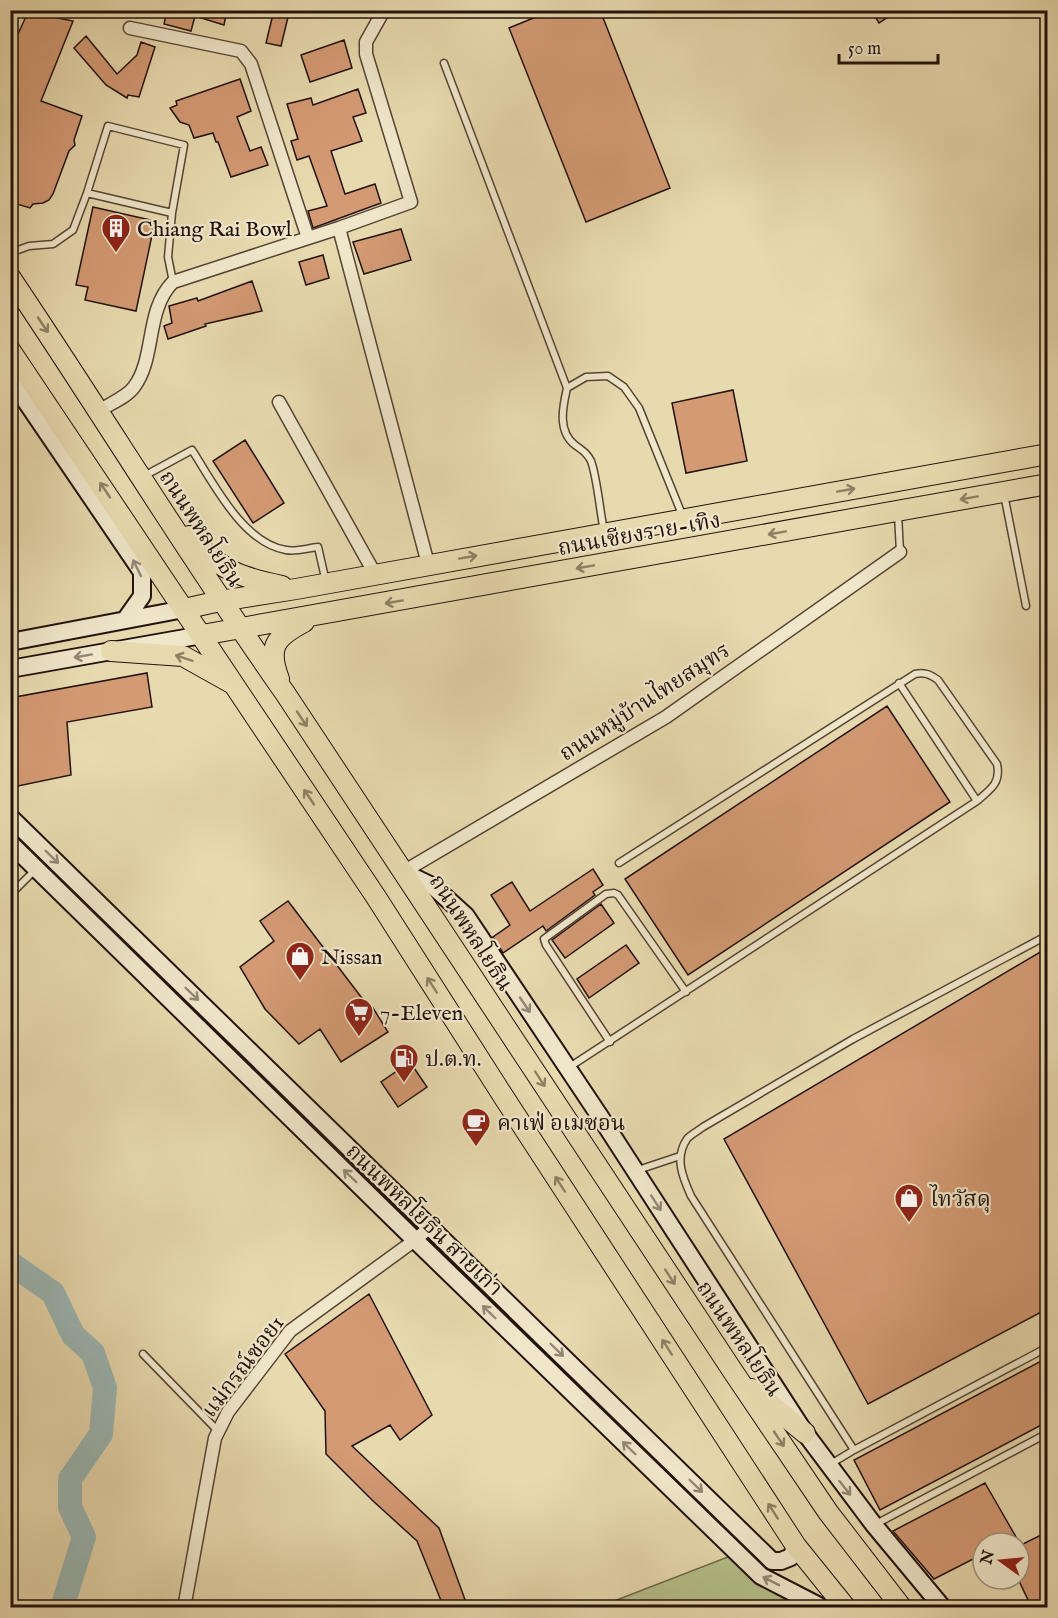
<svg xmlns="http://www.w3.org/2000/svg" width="1058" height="1618" viewBox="0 0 1058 1618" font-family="'IM FELL English','Noto Serif Thai',serif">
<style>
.green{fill:#b5c08b;stroke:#6c694b;stroke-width:1.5}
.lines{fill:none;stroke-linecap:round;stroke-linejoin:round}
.river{stroke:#9bb8b5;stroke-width:24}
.building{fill:#d39a74;stroke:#22120b;stroke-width:1.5}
.lane-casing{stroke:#544434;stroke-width:9}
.street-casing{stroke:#544434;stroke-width:15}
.secondary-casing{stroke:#22120b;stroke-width:20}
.primary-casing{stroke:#22120b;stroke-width:22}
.lane{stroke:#f0e7cb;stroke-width:6}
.street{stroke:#f0e7cb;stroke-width:12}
.secondary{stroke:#f0e7cb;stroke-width:16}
.primary{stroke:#e8daaf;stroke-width:20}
.oneway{stroke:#8f8065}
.oneway2{stroke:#938775}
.labels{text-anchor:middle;stroke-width:4.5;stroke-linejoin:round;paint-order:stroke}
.poi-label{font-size:22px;fill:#22120b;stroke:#f0e7cb;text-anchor:start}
.street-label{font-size:22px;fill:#22120b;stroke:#f0e7cb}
</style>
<rect width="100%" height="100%" fill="#e8daaf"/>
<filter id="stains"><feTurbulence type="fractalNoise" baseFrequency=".00333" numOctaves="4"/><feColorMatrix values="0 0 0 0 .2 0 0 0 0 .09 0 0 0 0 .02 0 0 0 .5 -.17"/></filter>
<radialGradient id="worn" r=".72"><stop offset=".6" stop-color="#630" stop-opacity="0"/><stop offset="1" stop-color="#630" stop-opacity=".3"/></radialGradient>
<path class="green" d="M738,1553l85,55h-227z"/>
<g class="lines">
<path class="river" d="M10,1263l43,30 20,42 20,18 12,35 -4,46 -31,45v28l14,30 -22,71"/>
</g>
<path class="building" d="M167,10h60l-3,15 -29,-9 -4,15 -27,-7z
M274,10l15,3 -8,33 -15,-3z
M553,10h47l70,178 -84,34 -77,-194z
M871,10h28l-20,13z
M28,12l45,9 -32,80 41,15 -8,24 1,5 -6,6 -16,43 -4,6 -6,3 -10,1 -3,4 -20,-6v-7l6,-14 -6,-2v-148l8,3z
M86,36l31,38 20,-19 4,-13 14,5 -16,50 -11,-2 -1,3 -21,-13 -32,-37z
M344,40l8,28 -42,14 -9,-27z
M240,79l11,32 -14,6 13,34 11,-4 7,18 -37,12 -13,-35h-2l-3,-9 -19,5 -5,-13 -9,-3 -10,-14 7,-3 -1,-4z
M358,89l8,24 -13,4 9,24 -31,10 14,43 30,-10 6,19 -68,25 -5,-17 19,-5 -18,-50 -12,4 -6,-19 7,-2 -11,-35 24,-6 2,7z
M93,207l62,14 -19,90 -51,-11 3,-13 -12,-2z
M401,229l10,31 -47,14 -11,-32z
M323,255l6,23 -23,7 -7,-23z
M252,281l10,30 -57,13 1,2 -38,13 -4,-13 8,-3 -3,-17 28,-8 1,3z
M733,390l14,71 -61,12 -14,-70z
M245,440l39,63 -31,20 -40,-62z
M147,673l5,34 -85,15 4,53 -53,11 -8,-7v-81z
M887,706l63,96 -262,173 -63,-96z
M593,869l10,16 -10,7 2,3 -49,36 -3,-5 -40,27 -10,-16 17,-12 -19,-30 21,-13 18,29z
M288,901l83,109 2,-2 15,24 -47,30 -21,-33 -21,15 -34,-35 -25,-42 34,-26 -14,-20z
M601,904l13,19 -49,35 -13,-18z
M626,945l13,18 -50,35 -12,-19z
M1047,948v361l-179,95 -144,-265z
M410,1062l17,25 -29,20 -17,-25z
M369,1294l63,121 -32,25 -10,-15 -38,21 87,82 29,80h-24l-27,-67 -45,-41 -46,-46 -1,-43 -40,-57z
M1047,1358v64l-167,88 -26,-50z
M985,1483l31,54 -13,6h-20v11l-49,25 -41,-48z
M1047,1532v76h-15l-13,-27v-35z"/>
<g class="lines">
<g class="lane-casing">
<path id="lane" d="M444,63l123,325c-4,18 -10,43 8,57 7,5 12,8 16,16 6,16 9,51 13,70
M87,193l85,20
M10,253l19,-7 24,-2 20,-14 14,-37 21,-67 76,19 -12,68 -4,44 5,25
M567,388l19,-11 22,-1 16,11 15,21 44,109
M144,476l48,-26c22,34 51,93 94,100 10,2 22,-2 32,-3l8,35
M1004,494l22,112
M898,514l2,38
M899,683l78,118
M10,895l25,-25
M610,1042l-64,-97 -2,-6 62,-45 8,-1 4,2 68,97
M568,1068l409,-267c14,-12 24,-18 20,-37l-59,-84c-8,-6 -14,-8 -23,-6l-296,189
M635,1171l45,-15
M143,1354l75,77
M854,1450l-163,-254c-8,-18 -17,-38 -4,-57 3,-4 11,-8 16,-12l150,-88 195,-104
M829,1465l25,-15 194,-103
M876,1524l172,-91"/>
</g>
<g class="street-casing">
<path id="street" d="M130,28l111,23 10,13 57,174
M339,228l89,336
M279,402l96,172
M99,411c10,-7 28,-14 35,-24 22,-29 11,-77 39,-105l166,-54 72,-26 -45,-148v-12l18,-32
M403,872l263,-155 234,-165
M184,1608l31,-170 13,-26 62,-81 125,-91 15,-13"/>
</g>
<g class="secondary-casing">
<path id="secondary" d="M10,378l132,194v24l-17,24
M10,642l174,-33
M10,669l192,-34
M10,817l762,744h9l10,-4 5,-11
M10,843l405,397 346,336 62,32
M403,872l31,15 32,29 133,199 206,318 69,92 69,83"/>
</g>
<g class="primary-casing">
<path id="primary" d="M10,277c93,138 179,280 275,416l449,680 94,139 74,96
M10,350l366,547 129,202 291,447 50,62
M189,536c31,34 49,41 93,50
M184,609l36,-8 76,-12 752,-135
M202,635l846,-151
M111,651l72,5 50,28
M279,679c-12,-32 -4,-42 25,-57
M752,1389l53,44"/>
</g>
<use href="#lane" class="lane"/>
<use href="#street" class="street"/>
<use href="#secondary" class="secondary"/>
<use href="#primary" class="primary"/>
</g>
<defs><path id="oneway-shaft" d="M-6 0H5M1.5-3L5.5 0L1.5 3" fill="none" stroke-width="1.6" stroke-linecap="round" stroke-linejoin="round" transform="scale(1.5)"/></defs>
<g class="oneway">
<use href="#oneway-shaft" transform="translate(43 325) rotate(56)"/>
<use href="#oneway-shaft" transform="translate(105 490) rotate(-124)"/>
<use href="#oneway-shaft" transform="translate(846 490) rotate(-10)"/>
<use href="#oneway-shaft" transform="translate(969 498) rotate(170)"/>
<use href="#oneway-shaft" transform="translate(777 533) rotate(170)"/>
<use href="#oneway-shaft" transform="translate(468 557) rotate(-10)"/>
<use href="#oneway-shaft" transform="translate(585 567) rotate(170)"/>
<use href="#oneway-shaft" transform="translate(394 602) rotate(170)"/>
<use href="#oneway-shaft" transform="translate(184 658) rotate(-161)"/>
<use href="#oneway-shaft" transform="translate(302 719) rotate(56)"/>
<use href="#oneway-shaft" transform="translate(309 797) rotate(-124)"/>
<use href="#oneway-shaft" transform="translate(432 985) rotate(-123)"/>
<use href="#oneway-shaft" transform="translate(540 1079) rotate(57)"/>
<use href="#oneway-shaft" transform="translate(560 1184) rotate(-123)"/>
<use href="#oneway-shaft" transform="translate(670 1277) rotate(57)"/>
<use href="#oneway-shaft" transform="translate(667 1347) rotate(-123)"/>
<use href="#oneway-shaft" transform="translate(779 1439) rotate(56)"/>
<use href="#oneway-shaft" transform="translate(773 1511) rotate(-123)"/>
</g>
<g class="oneway2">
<use href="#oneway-shaft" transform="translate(137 568) rotate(-116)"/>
<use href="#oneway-shaft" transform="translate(83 656) rotate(170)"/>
<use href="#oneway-shaft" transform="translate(52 857) rotate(44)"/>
<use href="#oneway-shaft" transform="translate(192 994) rotate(44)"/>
<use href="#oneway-shaft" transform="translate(525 1005) rotate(56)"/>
<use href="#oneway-shaft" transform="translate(350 1176) rotate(-136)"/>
<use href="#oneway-shaft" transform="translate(656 1203) rotate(57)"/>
<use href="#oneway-shaft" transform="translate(489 1312) rotate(-136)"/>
<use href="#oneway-shaft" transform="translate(557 1350) rotate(44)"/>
<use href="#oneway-shaft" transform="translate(629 1448) rotate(-136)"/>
<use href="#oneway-shaft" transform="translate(696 1486) rotate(44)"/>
<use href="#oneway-shaft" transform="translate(845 1488) rotate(52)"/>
<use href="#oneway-shaft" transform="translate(771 1581) rotate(-153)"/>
</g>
<defs>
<g id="building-pin" transform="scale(1.5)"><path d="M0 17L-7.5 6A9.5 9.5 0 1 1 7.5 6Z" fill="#8f2418" stroke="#f0e7cb"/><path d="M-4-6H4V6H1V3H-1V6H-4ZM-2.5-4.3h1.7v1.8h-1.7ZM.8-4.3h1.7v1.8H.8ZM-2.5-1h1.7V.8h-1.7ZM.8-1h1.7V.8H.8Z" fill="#fff"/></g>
<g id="shop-pin" transform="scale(1.5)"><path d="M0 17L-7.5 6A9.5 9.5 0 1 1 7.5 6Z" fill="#8f2418" stroke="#f0e7cb"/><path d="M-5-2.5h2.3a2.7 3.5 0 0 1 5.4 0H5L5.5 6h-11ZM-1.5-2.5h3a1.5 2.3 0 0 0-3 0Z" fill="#fff"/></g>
<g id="supermarket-pin" transform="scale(1.5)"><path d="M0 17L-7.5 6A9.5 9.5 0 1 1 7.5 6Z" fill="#8f2418" stroke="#f0e7cb"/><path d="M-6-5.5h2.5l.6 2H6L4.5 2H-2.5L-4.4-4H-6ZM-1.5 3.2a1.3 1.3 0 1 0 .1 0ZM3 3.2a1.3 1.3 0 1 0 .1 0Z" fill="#fff"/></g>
<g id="fuel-pin" transform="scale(1.5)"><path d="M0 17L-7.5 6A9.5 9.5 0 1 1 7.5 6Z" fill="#8f2418" stroke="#f0e7cb"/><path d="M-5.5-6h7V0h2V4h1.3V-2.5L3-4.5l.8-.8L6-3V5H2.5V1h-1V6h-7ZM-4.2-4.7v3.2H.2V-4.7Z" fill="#fff"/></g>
<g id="cafe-pin" transform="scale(1.5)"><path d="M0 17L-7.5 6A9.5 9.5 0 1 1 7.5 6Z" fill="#8f2418" stroke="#f0e7cb"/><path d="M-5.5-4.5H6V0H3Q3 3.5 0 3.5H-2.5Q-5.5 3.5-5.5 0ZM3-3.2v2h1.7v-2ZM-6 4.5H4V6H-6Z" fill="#fff"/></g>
</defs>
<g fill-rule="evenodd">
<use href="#building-pin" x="116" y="228"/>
<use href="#shop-pin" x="300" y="956"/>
<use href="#supermarket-pin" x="359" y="1012"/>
<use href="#fuel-pin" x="404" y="1058"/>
<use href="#cafe-pin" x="476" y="1122"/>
<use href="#shop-pin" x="909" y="1198"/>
</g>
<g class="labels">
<g class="poi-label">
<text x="137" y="236">Chiang Rai Bowl</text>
<text x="321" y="964">Nissan</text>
<text x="380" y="1020">7-Eleven</text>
<text x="425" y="1066">ป.ต.ท.</text>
<text x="497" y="1130">คาเฟ่ อเมซอน</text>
<text x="930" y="1206">ไทวัสดุ</text>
</g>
<g class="street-label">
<text transform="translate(202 528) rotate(57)" y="8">ถนนพหลโยธิน</text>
<text transform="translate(639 533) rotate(-10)" y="8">ถนนเชียงราย-เทิง</text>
<text transform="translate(644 701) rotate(-33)" y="8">ถนนหมู่บ้านไทยสมุทร</text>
<text transform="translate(472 932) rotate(57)" y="8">ถนนพหลโยธิน</text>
<text transform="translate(425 1219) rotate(44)" y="8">ถนนพหลโยธิน สายเก่า</text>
<text transform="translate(740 1338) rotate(56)" y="8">ถนนพหลโยธิน</text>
<text transform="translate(242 1366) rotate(-53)" y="8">แม่กรณ์ซอย1</text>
</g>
</g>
<rect width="1058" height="1618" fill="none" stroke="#e8daaf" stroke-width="36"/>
<rect x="12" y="12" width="1034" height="1594" fill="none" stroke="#22120b" stroke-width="3"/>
<rect x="18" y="18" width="1022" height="1582" fill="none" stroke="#22120b" stroke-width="1.5"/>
<g transform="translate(1001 1561) rotate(285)"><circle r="28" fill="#f0e7cb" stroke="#9e927e" stroke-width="1.5"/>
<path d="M0-4.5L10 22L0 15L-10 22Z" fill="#8f2418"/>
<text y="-9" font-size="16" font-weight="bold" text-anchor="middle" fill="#22120b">N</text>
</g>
<path d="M839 54v9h99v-9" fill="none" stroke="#22120b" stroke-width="3"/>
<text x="848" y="54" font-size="18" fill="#22120b" stroke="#f0e7cb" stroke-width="4.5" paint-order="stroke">50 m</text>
<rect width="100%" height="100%" filter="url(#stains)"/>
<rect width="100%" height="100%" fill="url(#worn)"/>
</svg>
